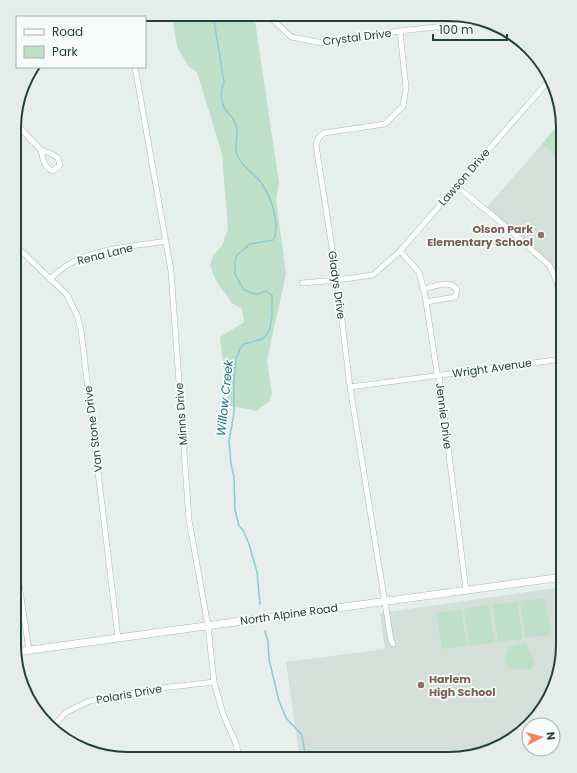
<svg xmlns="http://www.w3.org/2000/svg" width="577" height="773" viewBox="0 0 577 773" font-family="Poppins,sans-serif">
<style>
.built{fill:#d4dfda}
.green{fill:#bfe0c8}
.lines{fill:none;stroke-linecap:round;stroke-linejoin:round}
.stream{stroke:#8ec9d4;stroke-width:1.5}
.street-casing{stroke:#a8b8b2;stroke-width:6}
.secondary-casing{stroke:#a4bbb3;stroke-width:8}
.street{stroke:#fff;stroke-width:5}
.secondary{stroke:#fff;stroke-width:7}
.education-dot{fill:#8d6e63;stroke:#f7fbf9;stroke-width:1.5}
.labels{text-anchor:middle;stroke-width:3.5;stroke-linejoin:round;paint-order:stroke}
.street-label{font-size:11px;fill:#24423a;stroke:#f7fbf9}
.education-label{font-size:11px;font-weight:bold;fill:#785e54;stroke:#f7fbf9;text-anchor:end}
.water-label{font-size:12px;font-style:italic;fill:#1c6f80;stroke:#f7fbf9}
.rim{fill:none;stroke:#24423a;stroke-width:2}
</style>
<rect width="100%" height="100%" fill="#e6efeb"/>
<path class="built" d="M542,144l21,19v119l-3,1 -4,-12 -6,-9 -63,-55z
M563,587v66l-19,55 -44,39 -51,12h-149l-14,-97 99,-13 -5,-36z"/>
<path class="green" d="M157,14h97l25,169 -3,16 10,75 -19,86 5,34 -3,8 -13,9 -28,-6 -8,-68 24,-15 -2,-13 -10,-6 -16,-22 -6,-16 3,-9 9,-10 6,-17 -6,-75 -25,-82 -8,-5 -12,-20 -4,-26 -12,1z
M561,121l2,7v35l-21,-19z
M545,598l6,37 -26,3 -5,-37z
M517,602l6,37 -25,3 -6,-37z
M489,605l6,37 -26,4 -5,-37z
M461,609l6,37 -25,3 -6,-36z
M526,643l8,17 1,4 -5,6 -21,-2c-9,-19 0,-22 17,-25z"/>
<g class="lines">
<path class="stream" d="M213,14l11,68c-3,8 -4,18 1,27 4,6 12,12 12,20 1,9 -4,19 1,28 5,11 18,17 24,27 9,13 19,41 11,56l-23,4 -13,11 -2,6v13l8,15 8,4 7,1 8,-3 6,4v21l-2,12 -3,6 -4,5 -19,5 -4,5 -4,10 -2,18v36l-5,28 2,23 3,13 1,33 4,16 4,4 6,14 8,28 3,32
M265,631l3,10 1,18 10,42 7,17 16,17 4,24"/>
<g class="street-casing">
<path id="street" d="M267,14l24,23 32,6 77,-12 80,-9
M118,16l1,1
M135,67l36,204 18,249 19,106 6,56 9,32 12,27 5,17
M15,123l26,27 11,4 6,4 2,7 -7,6c-9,-3 -10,-12 -12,-21
M456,186l41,33 52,46 7,14 2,8 5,67
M15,245l52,50 10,20 4,15 37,308
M400,251l19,21 6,23 12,78 2,2 27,215
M50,279c8,-7 15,-14 25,-18 26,-13 62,-15 91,-20
M302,283l35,-3 36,-5 27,-24 151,-173
M423,289c10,-2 28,-10 34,1l-2,7 -29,5
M350,387l213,-28
M14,551l15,99
M393,644l-2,-4 -41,-253 -13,-107 -21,-135 3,-8 5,-4 61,-9 18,-18 3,-18 -6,-57
M53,727l12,-14 24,-12 72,-13 53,-6"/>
</g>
<g class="secondary-casing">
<path id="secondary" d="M16,652l547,-75"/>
</g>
<use href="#street" class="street"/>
<use href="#secondary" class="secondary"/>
</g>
<g class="education-dot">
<circle cx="541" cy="235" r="4"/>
<circle cx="421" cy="685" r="4"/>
</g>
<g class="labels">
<g class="street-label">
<text transform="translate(357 37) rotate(-7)" y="4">Crystal Drive</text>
<text transform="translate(464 177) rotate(-49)" y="4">Lawson Drive</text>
<text transform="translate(105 254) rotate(-14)" y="4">Rena Lane</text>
<text transform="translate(337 285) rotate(82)" y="4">Gladys Drive</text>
<text transform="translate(492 368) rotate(-8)" y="4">Wright Avenue</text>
<text transform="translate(181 414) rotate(-94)" y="4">Minns Drive</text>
<text transform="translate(444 416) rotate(83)" y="4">Jennie Drive</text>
<text transform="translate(93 429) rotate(-97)" y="4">Van Stone Drive</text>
<text transform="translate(289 614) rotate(-8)" y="4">North Alpine Road</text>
<text transform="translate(129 694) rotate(-10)" y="4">Polaris Drive</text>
</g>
<g class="education-label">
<text x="533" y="233">Olson Park<tspan x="533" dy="13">Elementary School</tspan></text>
<text x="429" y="683" text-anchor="start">Harlem<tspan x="429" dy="13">High School</tspan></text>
</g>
<g class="water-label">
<text transform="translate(225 398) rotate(-84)" y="4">Willow Creek</text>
</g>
</g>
<path d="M0 0H577V773H0ZM128 21H449A107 107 0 0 1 556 128V645A107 107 0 0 1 449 752H128A107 107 0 0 1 21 645V128A107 107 0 0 1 128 21Z" fill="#e6ecea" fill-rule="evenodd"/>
<path class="rim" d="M128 21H449A107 107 0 0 1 556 128V645A107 107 0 0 1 449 752H128A107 107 0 0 1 21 645V128A107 107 0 0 1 128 21Z"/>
<rect x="16" y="16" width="130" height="52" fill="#f7fbf9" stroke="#a3b1ad"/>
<rect x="24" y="29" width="20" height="6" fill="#ffffff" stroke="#a3b1ad"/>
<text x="52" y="36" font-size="12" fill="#24423a">Road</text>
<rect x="24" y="46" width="20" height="12" fill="#bfe0c8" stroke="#a3b1ad"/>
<text x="52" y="56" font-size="12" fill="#24423a">Park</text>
<g transform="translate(541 737) rotate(83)"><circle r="19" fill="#f7fbf9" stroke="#a3b1ad"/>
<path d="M0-3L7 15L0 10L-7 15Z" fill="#f4845f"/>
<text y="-6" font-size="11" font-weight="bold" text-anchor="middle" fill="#24423a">N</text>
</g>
<path d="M433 34v6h74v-6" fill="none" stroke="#24423a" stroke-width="2"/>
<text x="439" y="34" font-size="12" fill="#24423a" stroke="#f7fbf9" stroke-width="3" paint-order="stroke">100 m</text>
</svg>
